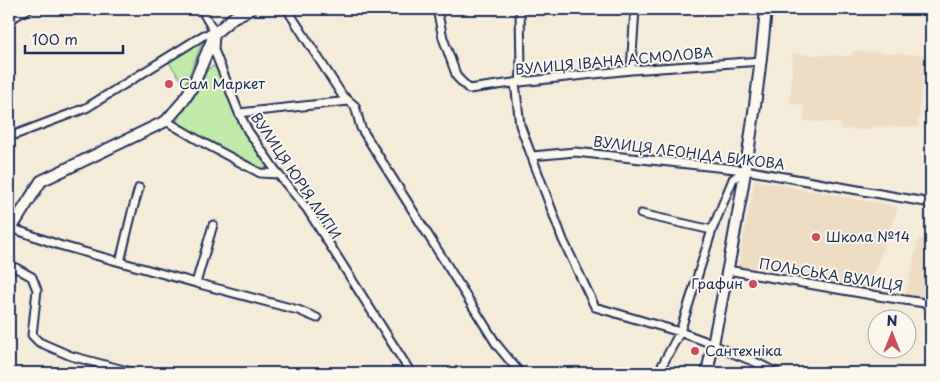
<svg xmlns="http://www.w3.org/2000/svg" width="940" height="382" viewBox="0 0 940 382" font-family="'Playpen Sans',sans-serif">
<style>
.built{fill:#eeddc3}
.green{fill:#c0eaa7;stroke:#6e8c82}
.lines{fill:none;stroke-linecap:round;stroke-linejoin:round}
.street-casing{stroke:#1b2f5e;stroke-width:11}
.secondary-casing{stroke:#1b2f5e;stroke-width:14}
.street{stroke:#fbf7ec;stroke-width:7}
.secondary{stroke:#fbf7ec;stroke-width:10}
.poi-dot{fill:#d1495b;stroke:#fbf7ec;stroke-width:2}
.labels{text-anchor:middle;stroke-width:4;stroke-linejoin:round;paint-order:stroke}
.street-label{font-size:14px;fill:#1b2f5e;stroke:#fbf7ec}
.poi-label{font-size:14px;fill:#1b2f5e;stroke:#fbf7ec;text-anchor:start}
</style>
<rect width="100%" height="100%" fill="#f5ebd9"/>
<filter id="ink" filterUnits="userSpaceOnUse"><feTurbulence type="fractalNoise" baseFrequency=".02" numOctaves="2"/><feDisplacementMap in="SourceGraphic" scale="10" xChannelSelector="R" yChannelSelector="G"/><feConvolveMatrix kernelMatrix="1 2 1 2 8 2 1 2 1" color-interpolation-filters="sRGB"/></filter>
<g filter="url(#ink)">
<path class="built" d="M854,51l71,4 -7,72 -47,-1 -1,4 -29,-1v-6l-37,-2v-16l-14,-1 3,-50 56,2z
M755,180l143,27 -29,81 -131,-21z
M919,238l12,3v58l-26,-3z"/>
<path class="green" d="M203,40l-18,46 -17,-25z
M213,66l4,3 23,56 28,43 -7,2 -86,-47 19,-25 14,-29z"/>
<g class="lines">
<g class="street-casing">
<path id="street" d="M201,9l14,24 -1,17 25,63 9,18 30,43 29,35 104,164
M287,9l55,86 13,11 6,22 136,217 23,28
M437,9l6,29 14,39 12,12 51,-7 111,-12 131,-9
M9,20l19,-11
M631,70l4,-61
M520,82l1,-12 -1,-61
M515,83l5,42 43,115 32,67 85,25 33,12 9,5 33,13 22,11
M239,113l110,-12
M166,121l34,20 60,32 18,1
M9,137l77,-29 118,-73 11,-2
M532,156l43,-4 170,18 186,33
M139,188l-7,24 -12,50 76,21
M641,214l71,16
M213,225l-17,58 102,27 19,8
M11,228l48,17 61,17
M9,264l23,13 5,13 -5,45 7,7 32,14 64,17
M727,270l145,25 59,9
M658,373l22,-41 32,-102 21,-51 12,-9"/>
</g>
<g class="secondary-casing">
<path id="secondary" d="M9,232l32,-51 125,-60 14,-16 9,-13 6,-11 20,-48 19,-16 17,-8
M707,373c25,-120 48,-242 59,-364"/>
</g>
<use href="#street" class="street"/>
<use href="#secondary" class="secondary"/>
</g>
</g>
<g class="poi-dot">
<circle cx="169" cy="84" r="5"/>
<circle cx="816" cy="237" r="5"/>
<circle cx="753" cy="284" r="5"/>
<circle cx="695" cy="351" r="5"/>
</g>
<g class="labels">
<g class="street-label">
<text transform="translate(614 61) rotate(-5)" y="5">ВУЛИЦЯ ІВАНА АСМОЛОВА</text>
<text transform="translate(689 153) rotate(7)" y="5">ВУЛИЦЯ ЛЕОНІДА БИКОВА</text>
<text transform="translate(296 176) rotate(56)" y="5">ВУЛИЦЯ ЮРІЯ ЛИПИ</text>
<text transform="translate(831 275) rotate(9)" y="5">ПОЛЬСЬКА ВУЛИЦЯ</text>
</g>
<g class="poi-label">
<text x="179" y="89">Сам Маркет</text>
<text x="826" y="242">Школа №14</text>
<text x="743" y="289" text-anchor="end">Графин</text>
<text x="705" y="356">Сантехніка</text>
</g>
</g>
<rect width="940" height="382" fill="none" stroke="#fbf7ec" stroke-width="30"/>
<rect x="15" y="15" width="910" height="352" fill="none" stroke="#1b2f5e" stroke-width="2" filter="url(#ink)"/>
<g transform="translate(892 334)"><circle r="24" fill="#fbf7ec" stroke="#a1a7b3"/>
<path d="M0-4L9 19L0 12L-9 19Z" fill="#d1495b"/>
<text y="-8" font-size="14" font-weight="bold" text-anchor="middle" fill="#1b2f5e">N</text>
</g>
<path d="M25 45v8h98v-8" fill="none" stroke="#1b2f5e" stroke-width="2.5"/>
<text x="32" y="45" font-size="15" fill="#1b2f5e" stroke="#fbf7ec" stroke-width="4" paint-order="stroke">100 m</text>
</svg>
